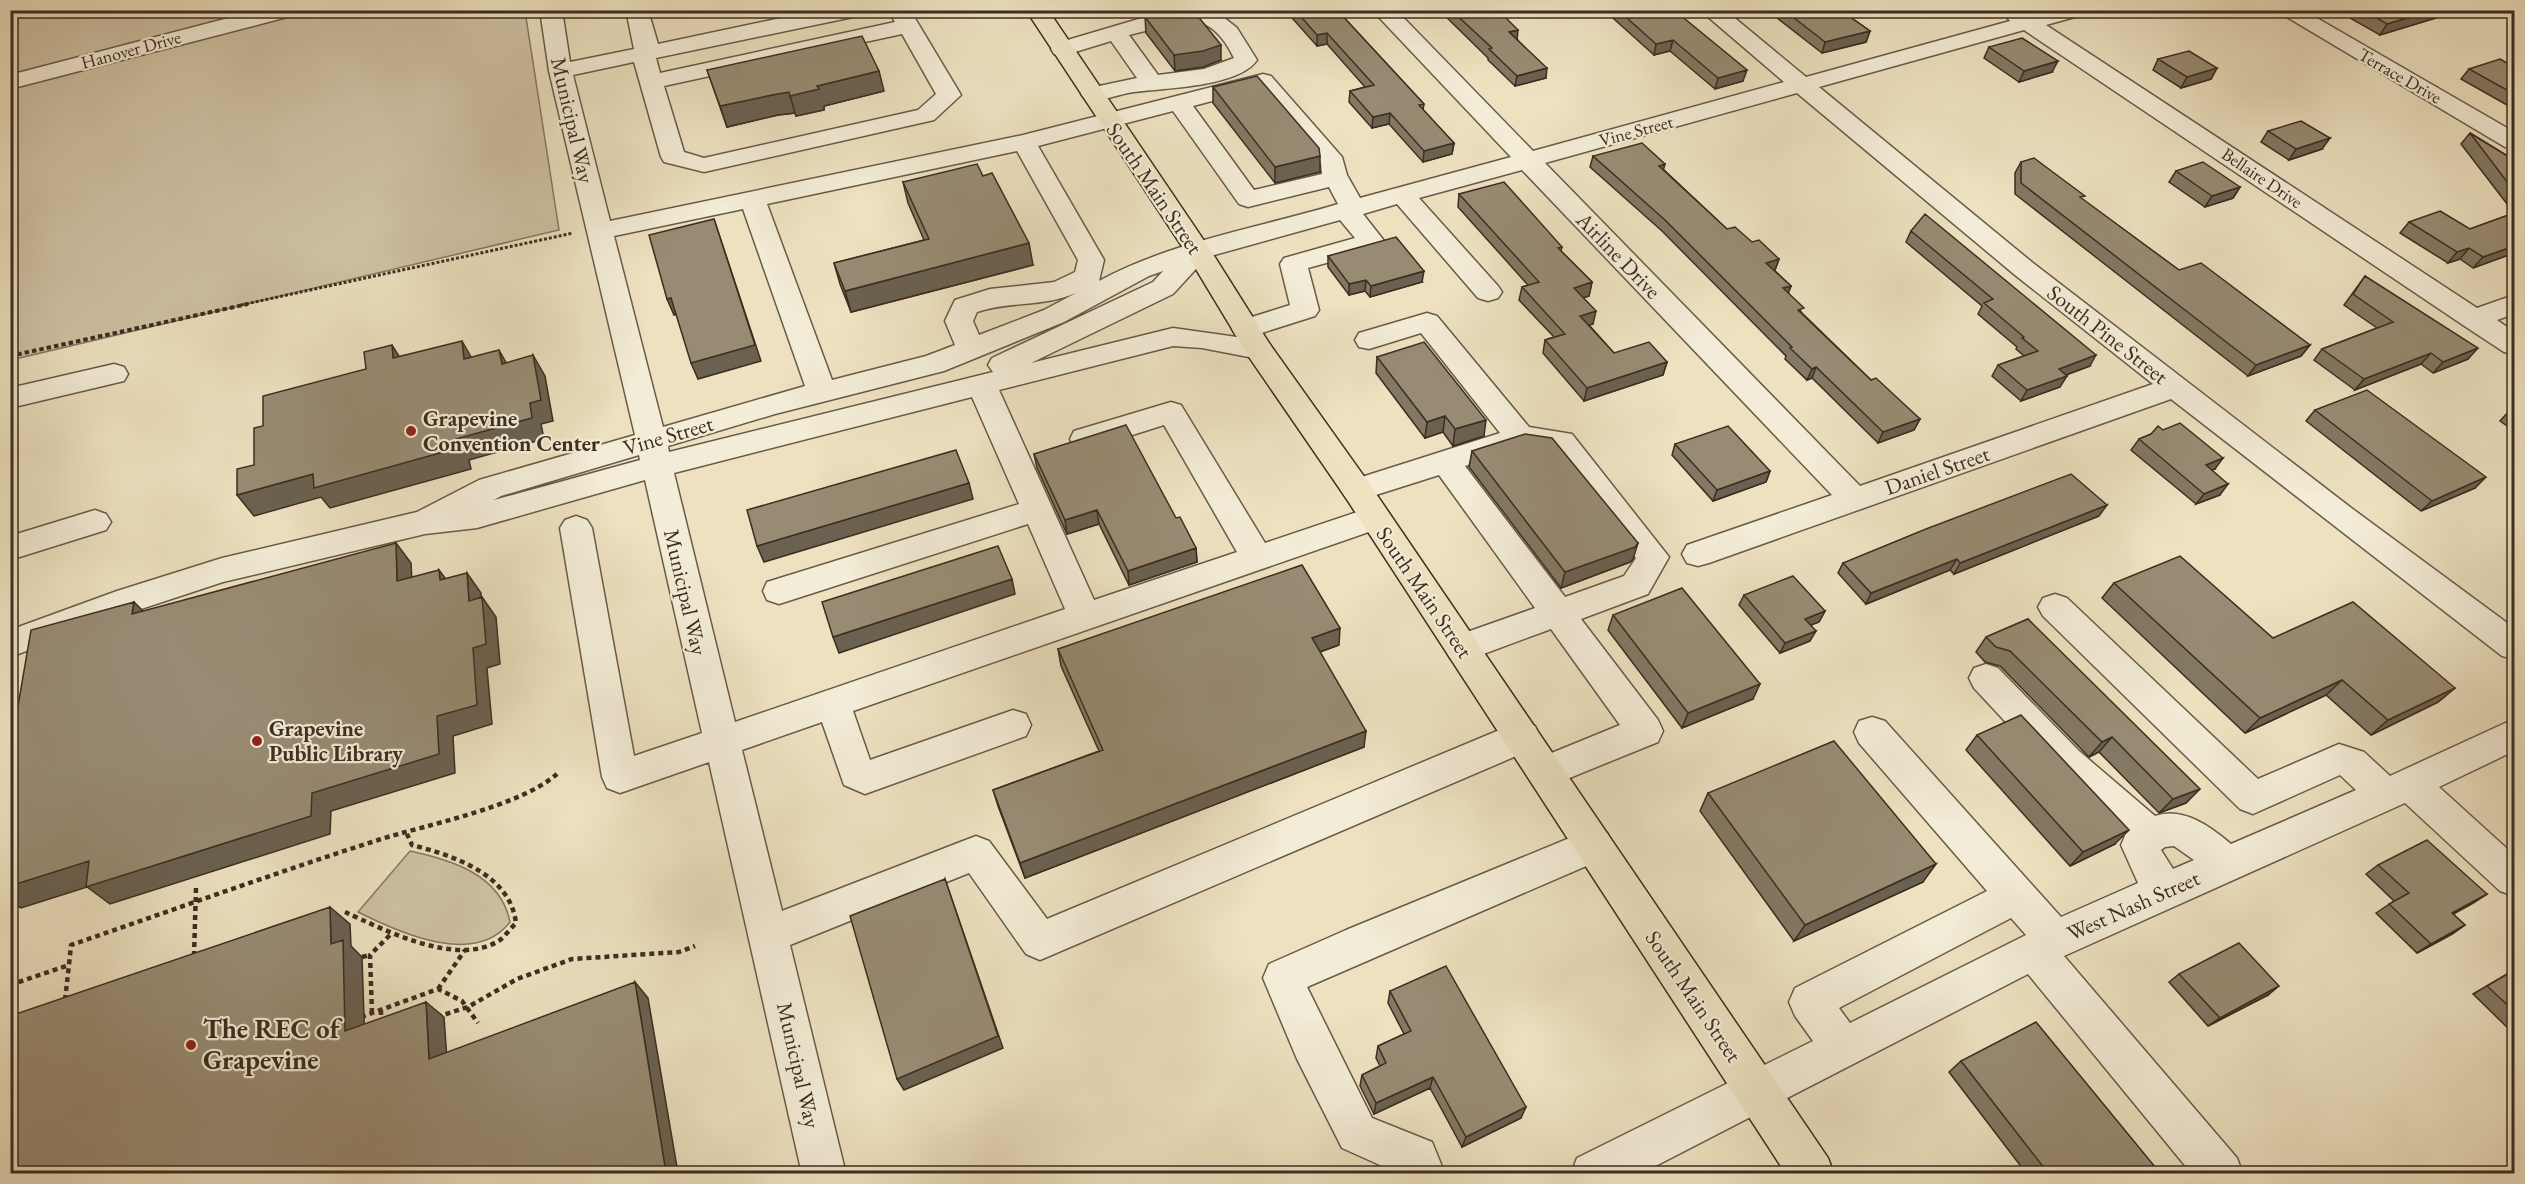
<svg xmlns="http://www.w3.org/2000/svg" width="2525" height="1184" viewBox="0 0 2525 1184" font-family="'EB Garamond',serif">
<style>
.green{fill:#cfc2a5;stroke:#867862;stroke-width:1.5}
.lines{fill:none;stroke-linecap:round;stroke-linejoin:round}
.minor-casing{stroke:#685a48;stroke-width:3}
.major-casing{stroke:#3c2d20;stroke-width:3}
.path-far2{stroke:#3c2d20;stroke-width:3;stroke-dasharray:3 2;stroke-linecap:butt}
.path-far1{stroke:#3c2d20;stroke-width:4;stroke-dasharray:4.5 3;stroke-linecap:butt}
.path{stroke:#3c2d20;stroke-width:4.5;stroke-dasharray:5 4;stroke-linecap:butt}
.minor{fill:#f3ecd6;fill-rule:evenodd}
.major{fill:#ede1c0;fill-rule:evenodd}
.wall{fill:#837863;stroke:#3c2d20;stroke-width:1.5}
.shaded-wall{fill:#6a6150;stroke:#3c2d20;stroke-width:1.5}
.building{fill:#988b73;stroke:#3c2d20;stroke-width:1.5}
.poi-dot{fill:#8f2418;stroke:#f3ecd6;stroke-width:2}
.labels{text-anchor:middle;stroke-width:4.5;stroke-linejoin:round;paint-order:stroke}
.far-street-label{font-size:18px;fill:#3c2d20;stroke:#f3ecd6}
.street-label{font-size:22px;fill:#3c2d20;stroke:#f3ecd6}
.poi-label{font-size:22px;font-weight:bold;fill:#3c2d20;stroke:#f3ecd6;text-anchor:start}
.near-poi-label{font-size:27px;font-weight:bold;fill:#3c2d20;stroke:#f3ecd6;text-anchor:start}
</style>
<rect width="100%" height="100%" fill="#ede1c0"/>
<filter id="stains"><feTurbulence type="fractalNoise" baseFrequency=".00333" numOctaves="4"/><feColorMatrix values="0 0 0 0 .2 0 0 0 0 .09 0 0 0 0 .02 0 0 0 .5 -.17"/></filter>
<radialGradient id="worn" r=".72"><stop offset=".6" stop-color="#630" stop-opacity="0"/><stop offset="1" stop-color="#630" stop-opacity=".3"/></radialGradient>
<path class="green" d="M10,11h515l34,219 -548,130z
M410,851c42,9 91,24 100,71 -35,46 -112,10 -152,-10z"/>
<g class="lines">
<g class="minor-casing">
<path id="minor" d="M259,10h39l-3,5 -285,74v-14z
M540,10h22l8,52 64,-13 -8,-39h22l10,34 161,-34h45l-3,5 -8,2 -197,41 4,15 235,-51 -7,-12h22l51,85 -27,25 -230,52 -40,-10 -3,-5 -27,-95 -61,13 37,146 413,-86 240,-61 8,2 71,81 5,18 13,23 151,-41 -139,-147h24l137,141 251,-69 -84,-72h25l81,67 204,-56 -5,-6 3,-5h16l7,5 17,-5h37l-3,5 -36,10 431,283 37,-13v19l-17,6 17,12v22l-10,-2 -41,-27 -439,-295 -205,57 214,176 317,244 164,121v31l-12,-3 -331,-257 -462,164 -11,3 -11,-3 -5,-9 5,-9 145,-50 -310,-325 -103,28 79,88 4,6 -4,6 -10,3 -10,-3 -81,-94 -34,10 22,28 -4,6 -73,20 11,42 -4,6 -69,22 23,5 4,7 -4,7 -10,2 -57,-11 -29,-2 -174,44 95,210 143,-48 -73,-127 -79,25 -11,-3 -4,-8 4,-8 97,-29 10,3 84,138 110,-37 11,4 5,8 -5,8 -533,185 17,49 143,-50 13,4 5,11 -5,11 -161,58 -21,-9 -22,-63 -80,28 40,161 194,-75 13,5 58,78 462,-193 13,-4 13,4 5,11 -5,11 -495,212 -14,-6 -57,-81 -179,72 56,229h-44l-93,-412 -89,31 -13,-5 -5,-11 -42,-249 5,-8 11,-4 11,4 5,8 42,228 68,-23 -57,-253 -168,48 -52,6 -202,48 -82,27 -131,48v-27l107,-39 105,-33 195,-46 62,-32 156,-45 -86,-364zM902,34l34,60 -18,16 -214,48 -20,-6 -20,-66zM1258,89l63,74 1,11 -68,16 -61,-84zM1797,93l218,182 138,109 -293,102 -315,-323zM1173,111l66,93 9,3 81,-20 9,17c-80,24 -165,37 -239,77l5,-21 -66,-114zM1017,151l61,109 -3,12 -21,10 -64,7 -35,11 -10,21 10,24 -29,11 -94,24 -65,-176zM743,209l62,177 -142,41 -49,-191zM1340,220l15,18 -71,20 -4,6 10,41 -54,17 -4,7 4,7 8,2 -71,-10 -142,35 142,-69 34,-37zM1163,271l-10,11 -161,76 -4,7 5,7 -324,80 -1,-6 107,-32 169,-43 120,-49 85,-46zM1076,293l-32,17 -65,25 -6,-14 4,-9c32,-11 68,-5 99,-19zM972,397l47,107 -252,78 -4,9 4,9 12,4 249,-80 37,85 -330,113 -61,-249zM639,455l1,5 -146,40 7,-4z
M1169,10l48,2 20,16 20,32c-18,27 -92,28 -123,32 -16,2 -33,11 -49,7l-4,-5 4,-5 52,-11 -26,-37 -49,15 -8,-2 -3,-5 3,-5zM1189,20c22,1 36,19 45,38l-30,11 -46,6 -29,-40z
M2275,10h28l211,122v17l-9,-2z
M1427,313l10,3 92,111 43,7 97,123 -21,37 -67,25 77,101 5,11 -5,11 -113,46 -13,-5 -5,-11 5,-11 88,-36 -69,-96 -89,33 -12,-4 -5,-10 5,-10 85,-30 -96,-133 -82,26 -11,-3 -5,-8 5,-8 154,-49 -79,-100 -52,16 -10,-2 -4,-7 4,-7zM1521,448l31,4 84,106 -12,18 -59,21 -100,-131z
M114,364l10,3 4,7 -4,7 -114,27v-20z
M95,510l11,4 5,8 -5,8 -96,30v-24z
M2055,594l12,4 191,181 81,-35 25,8 26,24 124,-57v32l-75,36 75,68v41l-14,-5 -95,-88 -341,153 173,202 6,16h-51l-164,-200 -388,200h-69l6,-16 236,-117 -18,-25 -6,-14 6,-14 192,-97 -128,-148 -5,-11 5,-11 13,-4 13,4 176,196 77,-34 -17,-38 4,-9 -72,-63 -79,-85 -5,-10 5,-10 12,-4 12,4 81,83 76,65c28,-10 56,11 76,28l125,-54 -16,-15 -87,39 -13,-5 -197,-193 -5,-9 5,-9zM2174,846l20,14 -21,9 -12,-19 4,-3zM2011,918l15,17 -176,88 -11,-15z
M1594,828l13,5 6,12 -6,12 -300,130 65,131 60,24 13,32h-45l-58,-26 -45,-89 -34,-81 6,-14 77,-34z"/>
</g>
<g class="major-casing">
<path id="major" d="M1026,10h22l163,241 58,92 99,139 460,676 6,16h-48l-440,-676 -97,-141 -64,-106z"/>
</g>
<path class="path-far2" d="M241,305l332,-72"/>
<path class="path-far1" d="M10,356l238,-52"/>
<path class="path" d="M345,912c40,18 112,56 155,28 6,-5 11,-12 16,-17 -6,-49 -62,-67 -104,-78l-5,-11
M194,956l2,-68
M362,957l8,-2
M10,985l59,-20 2,-20c102,-35 204,-72 307,-105 51,-16 141,-33 179,-66
M438,989l27,-39
M65,1000l4,-35
M381,1010v12
M372,1013l-2,-58 22,-22
M361,1017l77,-28 24,12 16,22
M437,1017l31,-10 49,-28 55,-20 107,-7 16,-6"/>
<use href="#minor" class="minor"/>
<use href="#major" class="major"/>
</g>
<path class="wall" d="M1285,10h52l87,94 -1,6 31,33 -2,11 -29,8 -34,-38 -17,4 -23,-26 1,-11 15,-4 -38,-43 -10,2z
M1439,10h47l31,29 29,39 -31,8 -27,-26v-2z
M1604,10h70l69,71 -28,8 -45,-38 -16,4z
M1773,10h67l30,21 -4,11 -44,11 -50,-39z
M2355,10h107l-82,25 -30,-17z
M1145,17l76,43 -18,7 -28,4 -29,-38z
M1989,47l63,25 -33,10 -35,-24z
M2158,59l59,9 -6,11 -30,9 -28,-18z
M2514,67v42l-53,-30 8,-10z
M707,70l177,21 -60,15v4l-28,6 -1,-3 -17,2 -51,12z
M1213,87l107,85 -45,11 -62,-80z
M2268,131l54,18 -33,11 -28,-18z
M2470,133l44,27v93l-41,15 -13,-9 -12,4 -48,-30 9,-11 61,7 44,-16 -53,-69z
M1593,156l71,14 63,59 25,13 27,17 -4,11h-1l17,16 -3,7 14,20 69,67 49,39 -6,11 -36,13 -66,-65 -5,2 -22,-21 1,-3 -124,-125 -72,-64z
M2021,162l62,38 96,70 131,75 -9,11 -53,20 -233,-182v-21z
M2176,171l64,16 -7,11 -28,9 -36,-25z
M903,182l130,83 -182,47 -11,-28 -6,-21 90,-23 -16,-37z
M1459,194l103,53 -1,4 31,31 -3,14 -6,2 10,26 -4,1 25,28 53,9 -4,13 -79,26 -41,-48 2,-13 9,-3 -35,-37 3,-13 6,-2 -70,-78z
M1911,231l179,135 -24,9 -6,12 -39,14 -29,-25 6,-11 26,-9 -8,-7 1,-2 -39,-33 4,-8 -76,-64z
M1328,256l94,26 -52,15 -5,-6 -16,4 -21,-28z
M2365,276l103,83 -35,14 -12,-9 -66,26 -41,-30 8,-11 55,-21 -33,-23z
M1377,357l107,79 -31,10 -10,-14 -18,6 -49,-65z
M2514,408v23l-14,-10 10,-11z
M2315,410l160,78 -54,23 -115,-90z
M2151,434l64,35 -3,1 8,25 -24,9 -65,-54 8,-11z
M1675,444l95,27 -4,11 -53,19 -41,-46z
M1472,451l161,108 -3,3 -69,26 -92,-121z
M1034,454l142,64 20,30 1,14 -68,23 -30,-61 -32,10 -30,-66z
M2099,516l-145,58 -4,-4 -84,34 -28,-31 5,-10z
M2114,583l159,55 182,50 -17,14 -67,33 -45,-40 -81,38 -143,-135z
M1744,595l81,16 -6,11 -8,3 -1,16 -30,12 -41,-48z
M1613,615l140,84 -71,29 -74,-98z
M2028,619l158,184 -27,10 -60,-61 -10,5 -89,-91 -15,-4 -9,-10 10,-15z
M1339,645l-19,7 44,95 -339,131 -27,-72 -5,-16 106,-39 -38,-85 -3,-17z
M1977,735l138,109 -45,22 -104,-116z
M1708,793l215,89 -129,59 -94,-130z
M2378,865l109,29 -14,9 -20,11 12,11 -13,9 -35,19 -41,-40 18,-12 -28,-27z
M2514,970v64l-41,-40z
M2179,974l89,21 -60,31 -39,-44z
M1390,991l131,127 -59,29 -32,-59 -56,26 -14,-28 2,-11 18,-9 -4,-8 2,-12 26,-12 -16,-31z
M1961,1061l199,112h-134l-77,-101z"/>
<path class="shaded-wall" d="M1149,10h10l-10,4z
M2433,10h29l-82,25 7,-11z
M1518,30l-1,10 -8,-8z
M1870,31l-4,11 -44,11 3,-11z
M1327,33v11l-10,2v-11z
M1673,40l-3,11 -16,4 2,-11z
M1221,45v15l-18,7 -28,4 -1,-16z
M2058,61l-6,11 -33,10 5,-11z
M1547,68l-1,10 -31,8 2,-10z
M2217,68l-6,11 -30,9 6,-11z
M1747,70l-4,11 -28,8 3,-11z
M879,71l5,20 -60,15v4l-28,6 -6,-20 27,-10z
M789,92l6,21 -17,2 -51,12 -7,-21 52,-11z
M1390,113l-1,11 -17,4 1,-11z
M2330,138l-8,11 -33,11 7,-11z
M1454,143l-2,11 -29,8 1,-11z
M1320,156v16l-45,11v-16z
M1665,164l-3,11 -3,-9z
M2240,187l-7,11 -28,9 7,-11z
M714,219l47,142 -63,18 -7,-16z
M1029,243l4,22 -182,47 -6,-21z
M2514,246v7l-41,15 10,-11z
M2469,248l-9,11 -12,4 9,-11z
M1779,259l-4,11 -13,4 4,-11z
M1424,271l-2,11 -52,15 1,-11z
M1366,280l-1,11 -16,4v-11z
M1592,282l-3,14 -18,6 3,-14z
M1791,286l-4,11 -4,-9z
M671,298l7,16 -4,1 -7,-16z
M1596,311l-3,13 -16,5 3,-13z
M462,341l12,21 -10,-3z
M392,345l13,21 -12,-8z
M2310,345l-9,11 -53,20 8,-11z
M2478,348l-10,11 -35,14 10,-11z
M499,350l12,21 -9,-7z
M2431,353l-10,11 -66,26 9,-11z
M533,355l12,21 8,45 -12,3 3,15 -75,21 2,9 -141,39 -9,-11 -67,19 -17,-21 76,-21 143,-35 74,-36z
M2096,355l-6,11 -38,14 7,-11z
M1667,362l-4,13 -79,26 3,-13z
M1816,367l-4,11 -5,2 5,-11z
M2067,376l-7,11 -39,14 6,-11z
M1445,416l-2,16 -18,6 2,-16z
M1920,419l-6,11 -36,13 5,-11z
M1486,420l-2,16 -31,10 2,-17z
M2223,458l-8,11 -17,7 8,-11z
M1770,471l-4,11 -53,19 4,-11z
M2486,477l-11,11 -54,23 11,-10z
M969,483l4,16 -209,63 -7,-16z
M2228,484l-8,11 -24,9 8,-10z
M2107,505l-8,11 -145,58 6,-11z
M1097,510l2,14 -32,10 -2,-14z
M396,543l15,20 2,38 -16,-20z
M1638,543l-5,16 -3,3 -69,26 4,-16z
M1196,548l1,14 -68,23 -1,-14z
M1957,559l-7,11 -84,34 5,-11z
M439,570l15,20 -14,-10z
M467,573l14,20 2,28 -14,-20z
M1012,579l3,15 -176,59 -6,-16z
M482,597l14,20 4,47 -13,4 5,56 -39,12 2,37 -124,38 -1,23 -220,70 -23,-17 -66,21 -11,-7v-15l427,-170 36,-68z
M134,602l20,20 -22,-8z
M1825,611l-6,11 -19,7 5,-10z
M1340,628l-1,17 -28,10 1,-17z
M1816,631l-6,10 -30,12 5,-10z
M2342,680l-16,15 -81,38 15,-15z
M1760,684l-7,15 -71,29 6,-15z
M2455,688l-17,14 -67,33 17,-15z
M1366,731l-2,16 -339,131 -5,-15z
M2112,737l-13,15 -10,5 13,-15z
M16,763l24,18 -30,9v-26z
M2200,789l-14,14 -27,10 14,-14z
M2129,830l-14,14 -45,22 13,-14z
M1936,864l-13,18 -129,59 11,-16z
M945,879l58,169 -99,42 -7,-11z
M2487,894l-14,9 -34,19 13,-9z
M330,907l20,17 1,22 11,11 3,90 -20,-16 -14,-87z
M2465,925l-13,9 -35,19 14,-9z
M635,982l13,16 30,175h-12z
M2279,986l-11,9 -60,31 12,-8z
M426,1002l18,15 4,57 -19,-15z
M1433,1077l-3,11 -56,26 2,-11z
M1526,1107l-5,11 -59,29 4,-10z"/>
<path class="building" d="M1175,10h18l28,35 -18,6 -29,4 -29,-38z
M1295,10h42l87,94 -5,1 35,38 -30,8 -34,-38 -17,4 -23,-26 24,-6 -47,-52 -10,2z
M1451,10h47l20,20 -9,2 38,36 -30,8 -28,-27 3,-1z
M1618,10h56l73,60 -29,8 -45,-38 -17,4z
M1784,10h56l30,21 -45,11z
M2363,10h70l-46,14z
M862,36l17,35 -62,15 2,3 -29,7 -1,-4 -17,3 -52,11 -13,-36z
M2022,38l36,23 -34,10 -35,-24z
M2189,51l28,17 -30,9 -29,-18z
M2500,59l14,8v27l-45,-25z
M1257,76l62,72 1,8 -45,11 -62,-80z
M2301,121l29,17 -34,11 -28,-18z
M2470,133l44,27v31z
M1642,143l23,21 -6,2 68,63 8,-2 17,15 7,-2 20,19 -13,4 25,23 -8,2 21,20 -6,2 73,70 5,-2 44,41 -37,13 -67,-65 -4,2 -22,-21 2,-1 -127,-127 -72,-64z
M2034,158l51,38 -5,1 99,73 22,-7 109,82 -54,20 -235,-182v-21z
M2203,162l37,25 -28,9 -36,-25z
M977,164l6,12 9,-3 37,70 -184,48 -11,-28 95,-24 -26,-57z
M1504,182l58,65 -4,1 34,34 -18,6 22,23 -16,5 34,37 35,-11 18,20 -80,26 -42,-48 20,-6 -43,-47 17,-5 -80,-88z
M2440,211l30,18 44,-16v33l-31,11 -14,-9 -12,4 -48,-30z
M1925,214l171,141 -37,14 8,7 -40,14 -29,-25 40,-14 -16,-13 2,-1 -40,-34 9,-4 -82,-68z
M714,219l41,126 -64,18 -20,-65 -4,1 -18,-64z
M1396,237l28,34 -53,15 -5,-6 -17,4 -21,-28z
M2365,276l113,72 -35,14 -12,-9 -67,26 -42,-30 71,-27 -40,-28z
M462,341l2,18 35,-9 3,14 31,-9 8,45 -11,3 2,15 -76,21 2,9 -144,40 -1,-14 -76,21v-26l17,-4v-37l9,-2v-30l103,-27 -2,-17 28,-7 1,13z
M1424,342l62,78 -31,9 -10,-13 -18,6 -50,-65z
M2367,390l119,87 -54,24 -117,-91z
M2180,423l43,35 -17,7 22,19 -24,10 -65,-55 12,-5 7,-8 5,4z
M1126,425l50,93 4,-1 16,31 -68,23 -31,-61 -32,10 -31,-66z
M1728,426l42,45 -53,19 -42,-46z
M1525,434l27,4 86,105 -3,4 -70,25 -93,-121z
M956,450l13,33 -212,63 -10,-36z
M2071,474l36,31 -147,58 -3,-4 -86,34 -28,-30 83,-34z
M396,543l1,38 42,-11 1,10 27,-7 2,28 13,-4 4,47 -13,4 4,57 -40,11 2,38 -127,39 -1,23 -225,71 3,-26 -79,25v-92l6,-31 -6,1v-29h3l18,-105 103,-28 -2,12z
M998,546l14,33 -179,58 -11,-35z
M2180,556l93,82 80,-36 102,86 -67,32 -46,-40 -82,38 -146,-135z
M1302,565l38,63 -28,10 54,93 -346,132 -27,-73 110,-40 -45,-101z
M1793,576l32,35 -20,8 11,12 -31,12 -41,-48z
M1682,588l78,96 -72,29 -75,-98z
M2028,619l172,170 -27,10 -61,-62 -10,5 -92,-91 -14,-4 -10,-10z
M2021,715l108,115 -46,22 -106,-117z
M1834,741l102,123 -131,61 -97,-132z
M2427,840l60,54 -35,19 13,12 -34,19 -42,-40 20,-11 -31,-28z
M945,879l53,157 -101,43 -47,-163z
M330,907l1,37 12,-4 2,91 81,-29 3,57 206,-77 31,191h-656v-157z
M2239,943l40,43 -59,32 -41,-44z
M1446,966l80,141 -60,30 -33,-60 -57,26 -14,-28 24,-12 -8,-17 33,-15 -21,-40z
M2514,970v41l-27,-25z
M2036,1022l124,151h-112l-87,-112z
M2472,1168l6,5h-15z"/>
<g class="poi-dot">
<circle cx="411" cy="431" r="6"/>
<circle cx="257" cy="741" r="6"/>
<circle cx="191" cy="1045" r="6"/>
</g>
<g class="labels">
<g class="far-street-label">
<text transform="translate(131 50) rotate(-15)" y="6">Hanover Drive</text>
<text transform="translate(2400 76) rotate(30)" y="6">Terrace Drive</text>
<text transform="translate(1636 131) rotate(-15)" y="6">Vine Street</text>
<text transform="translate(2262 178) rotate(34)" y="6">Bellaire Drive</text>
</g>
<g class="street-label">
<text transform="translate(573 120) rotate(77)" y="8">Municipal Way</text>
<text transform="translate(1155 188) rotate(56)" y="8">South Main Street</text>
<text transform="translate(1619 255) rotate(46)" y="8">Airline Drive</text>
<text transform="translate(2108 334) rotate(38)" y="8">South Pine Street</text>
<text transform="translate(668 435) rotate(-16)" y="8">Vine Street</text>
<text transform="translate(1937 470) rotate(-19)" y="8">Daniel Street</text>
<text transform="translate(686 592) rotate(77)" y="8">Municipal Way</text>
<text transform="translate(1425 592) rotate(56)" y="8">South Main Street</text>
<text transform="translate(2133 905) rotate(-24)" y="8">West Nash Street</text>
<text transform="translate(1694 996) rotate(56)" y="8">South Main Street</text>
<text transform="translate(799 1065) rotate(77)" y="8">Municipal Way</text>
</g>
<g class="poi-label">
<text x="423" y="426">Grapevine<tspan x="423" dy="25">Convention Center</tspan></text>
<text x="269" y="736">Grapevine<tspan x="269" dy="25">Public Library</tspan></text>
</g>
<g class="near-poi-label">
<text x="203" y="1038">The REC of<tspan x="203" dy="31">Grapevine</tspan></text>
</g>
</g>
<rect width="2525" height="1184" fill="none" stroke="#ede1c0" stroke-width="36"/>
<rect x="12" y="12" width="2501" height="1160" fill="none" stroke="#3c2d20" stroke-width="3"/>
<rect x="18" y="18" width="2489" height="1148" fill="none" stroke="#3c2d20" stroke-width="1.5"/>
<rect width="100%" height="100%" filter="url(#stains)"/>
<rect width="100%" height="100%" fill="url(#worn)"/>
</svg>
